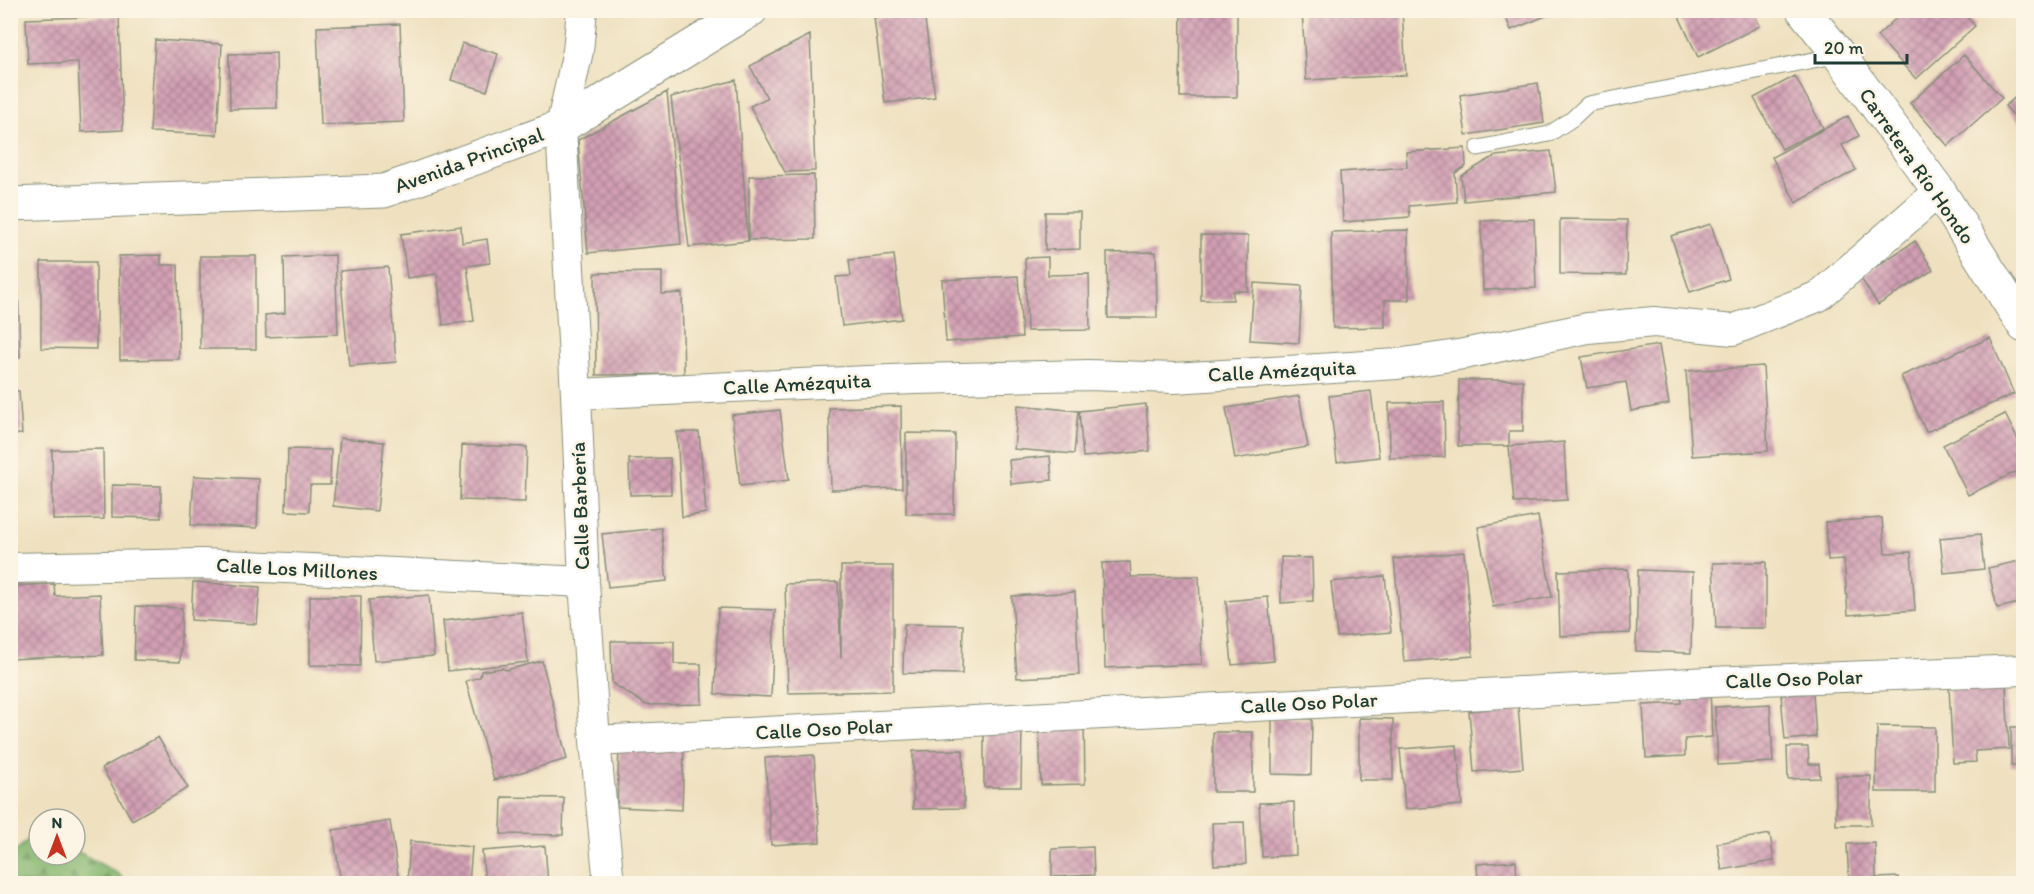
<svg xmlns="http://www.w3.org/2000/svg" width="2034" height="894" viewBox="0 0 2034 894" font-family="Itim,sans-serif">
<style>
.forest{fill:url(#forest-firs);stroke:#527a52;stroke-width:1.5}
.building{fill:url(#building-cross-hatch)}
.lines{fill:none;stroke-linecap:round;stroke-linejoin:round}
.lane-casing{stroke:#878f7a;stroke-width:17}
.street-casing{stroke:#878f7a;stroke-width:32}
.secondary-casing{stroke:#878f7a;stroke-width:35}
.lane{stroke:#fff;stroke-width:15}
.street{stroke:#fff;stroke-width:30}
.secondary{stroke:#fff;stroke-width:33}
.labels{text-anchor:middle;stroke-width:5;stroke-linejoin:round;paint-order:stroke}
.street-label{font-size:21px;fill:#1f3d34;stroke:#fcf5e5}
</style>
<defs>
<pattern id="forest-firs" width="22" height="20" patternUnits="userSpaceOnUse" patternTransform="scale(1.5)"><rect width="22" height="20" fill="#86b770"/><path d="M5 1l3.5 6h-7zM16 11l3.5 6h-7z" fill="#6d965d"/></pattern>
<pattern id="building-cross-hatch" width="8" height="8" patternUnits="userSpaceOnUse" patternTransform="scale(1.5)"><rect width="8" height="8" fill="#d29fb4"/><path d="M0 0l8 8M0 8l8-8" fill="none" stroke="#aa8393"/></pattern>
</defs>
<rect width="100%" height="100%" fill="#fcf5e5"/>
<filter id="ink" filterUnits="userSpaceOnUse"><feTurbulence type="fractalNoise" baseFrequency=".0167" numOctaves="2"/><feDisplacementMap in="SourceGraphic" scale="12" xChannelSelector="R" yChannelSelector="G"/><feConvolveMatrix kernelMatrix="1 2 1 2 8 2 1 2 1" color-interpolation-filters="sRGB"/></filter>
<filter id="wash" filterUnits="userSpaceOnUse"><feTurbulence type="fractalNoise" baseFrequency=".008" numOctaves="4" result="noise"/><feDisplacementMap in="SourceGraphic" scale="24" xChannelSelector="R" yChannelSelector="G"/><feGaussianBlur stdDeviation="1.35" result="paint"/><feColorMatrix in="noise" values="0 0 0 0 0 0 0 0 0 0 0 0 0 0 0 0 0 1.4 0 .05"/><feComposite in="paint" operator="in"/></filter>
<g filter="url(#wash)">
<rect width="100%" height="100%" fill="#efe1c0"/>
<path class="forest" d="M38,830l1,25h36v-5l44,24 7,9h-115v-27z"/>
<g id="blocks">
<path class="building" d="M1181,10h56v87h-57z
M1302,10h100l4,65 -100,5z
M1676,10h76l8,16 -62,31z
M1905,10h56l14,16 -59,53 -39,-43z
M1503,11h55l-47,19z
M924,12l11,85 -50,6 -11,-85z
M119,16l4,114 -42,2 -3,-70 -50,2 -2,-45z
M400,24l4,98 -83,3 -4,-98z
M810,35l5,136 -30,1 -35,-66 17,-8 -17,-32z
M155,40l67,4 -5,91 -67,-3z
M462,43l36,11 -11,37 -36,-11z
M276,53l1,55 -47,1 -1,-55z
M1964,55l38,43 -54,48 -38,-43z
M1795,76l28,52 -41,21 -28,-51z
M736,80l12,161 -59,6 -18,-150z
M1538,83l6,40 -78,12 -6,-40z
M2024,90v37l-19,-21z
M667,92l14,152 -93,9 -10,-113z
M1848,116l11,20 -17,9 14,25 -60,33 -24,-46z
M1465,148l1,18 -11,7 2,29 -48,4 1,11 -67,5 -3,-50 67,-5 -1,-15z
M1551,151l5,41 -92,9 -3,-25 34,-20z
M814,175l1,64 -66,1v-64z
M1045,212h35v37l-35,1z
M1534,219l2,69 -53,2 -2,-69z
M1560,219l67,1 -1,55 -66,-1z
M1711,224l18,55 -39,13 -19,-56z
M461,226l1,17 25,-4 3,24 -23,3 7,55 -31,4 -6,-51 -30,4 -6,-44z
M1408,230l1,70h-24v27l-52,1 -2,-96z
M1201,235l47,1v55h-15v9h-32z
M1915,241l18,29 -55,35 -18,-28z
M1156,252l1,66h-49l-1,-65z
M161,255v10h17l1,94 -59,1 -1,-104z
M335,255l3,79 -72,3 -1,-22 20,-2 -1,-56z
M894,255l8,64 -60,7 -6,-49 15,-1 -2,-16z
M200,256h56v93h-56z
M1048,257v18l41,-1 1,56 -63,1 -2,-73z
M41,262h55v87l-55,-1z
M388,267l8,95 -47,4 -9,-95z
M662,272v22l20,-1 2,81 -88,1 -1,-102z
M1018,276l4,61 -76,5 -4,-62z
M10,282h8l2,75h-10z
M1254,283l48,3 -3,57 -49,-3z
M1990,338l24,56 -88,38 -25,-56z
M1659,345l10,59 -38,7 -5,-29 -39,6 -6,-31z
M1763,366l5,85 -76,5 -6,-85z
M1459,380h64v51h-14v15l55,-4 3,58 -53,3 -5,-57h-51z
M10,391h9l3,43 -12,1z
M1371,391l8,66 -42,5 -8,-66z
M1299,396l9,51 -73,12 -9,-51z
M1444,402l1,55 -55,1 -1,-55z
M1146,404l4,47 -67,6 -4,-46z
M1018,405l60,6 -4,43 -60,-5z
M901,406l1,82 -71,2 -2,-82z
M780,410l9,70 -49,6 -8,-71z
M2005,414l13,26 6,-3v31l-56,27 -25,-50z
M677,432h22l7,81 -24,4z
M906,433l49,1 -1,80h-48z
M340,438l44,4 -7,69 -44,-5z
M462,445l65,2 -2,55 -65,-2z
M103,449l1,70 -51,1 -1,-70z
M288,449l43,1 -1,35h-20l-1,27 -23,-1z
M1050,456l2,24 -41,4 -2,-24z
M670,458l1,36 -41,1 -1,-36z
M194,476l65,3 -2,49 -66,-3z
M112,485l49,1v32l-49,-1z
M1538,516l14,81 -59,10 -15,-80z
M1882,518l3,35 26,-1 4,58 -67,5 -4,-56 -16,1 -3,-38z
M661,528l6,53 -59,6 -6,-53z
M1980,534l4,35 -40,4 -4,-35z
M1464,552l9,104 -69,6 -10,-103z
M1281,557l31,1 1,43 -32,2z
M2024,560v42l-27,6 -9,-40z
M1130,562l1,15 68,-1 3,88 -97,4 -3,-105z
M1766,562v66h-50l-3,-65z
M841,566h52v125l-105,2 -3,-109 53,-2 3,76z
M1628,569l2,64 -70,3 -2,-65z
M1638,570l55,2 -2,81 -55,-2z
M1385,576l6,56 -54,5 -6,-55z
M193,582l67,5 -3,37 -66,-4z
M54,584l1,12 45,-2 3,61 -93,4v-73z
M1075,592l4,83 -62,3 -5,-82z
M429,595l5,61 -60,5 -5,-61z
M310,596h51l-1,70 -50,-1z
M1268,597l6,64 -42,4 -6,-64z
M136,606l46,2 -2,54 -46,-2z
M718,608l57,2 -4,87 -56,-3z
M522,612l6,50 -80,9 -5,-50z
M904,624l59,1 -1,49 -59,-1z
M611,641h63v23h27l1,40 -56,1 -34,-22z
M542,661l25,98 -73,21 -28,-99 14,-4 1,-6 21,-3 4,2z
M2006,684l3,65 -34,2 1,11 -23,1 -4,-76z
M1710,688l2,49 -27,2v17l-39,2 -3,-53 38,-2 -1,-14z
M1813,693l3,44 -31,3 -4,-45z
M1770,704l3,58 -55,3 -3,-58z
M1518,706l5,62 -49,4 -5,-61z
M1272,718l40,1 -1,56 -39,-1z
M1359,718l34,1v61h-34z
M1084,721l1,63 -44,1 -2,-63z
M1877,726l58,1v65h-59z
M984,727h38l-1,60h-37z
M2011,727h13v39h-13z
M1213,732h40v60h-40z
M158,737l30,51 -56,32 -30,-52z
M1457,745l5,60 -57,4 -5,-60z
M619,746l65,2 -2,62 -65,-3z
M1787,747h21l1,17h10l1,14 -32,1z
M963,750l1,58 -51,1v-58z
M814,755l6,87 -49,3 -6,-87z
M1836,776h35v49h-35z
M502,797l62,1 -1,37 -62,-1z
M1294,802l2,53 -34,2 -3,-54z
M390,821l9,61 -58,2 -8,-54z
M1244,822l2,42 -32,1 -2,-42z
M1770,834l4,27 -52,9 -5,-27z
M410,841l62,6 -3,37h-62z
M1875,843l1,35 23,-1v7h-50l-2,-40z
M545,846l3,38h-63l-3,-33z
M1093,847l1,28 -42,2v-28z
M1516,861l1,23h-39l-1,-20z"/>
</g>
</g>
<g filter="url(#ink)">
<use href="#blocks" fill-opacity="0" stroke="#878f7a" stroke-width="1.5"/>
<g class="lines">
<g class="lane-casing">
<path id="lane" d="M1478,148l71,-14 23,-15 16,-15 251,-49"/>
</g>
<g class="street-casing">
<path id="street" d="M582,10l-4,41 -17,76 15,267 8,188 11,159 14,143
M576,394l338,-15 175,-4 85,3 223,-14 67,-10 124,-26 66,-6 79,8 86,-34 120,-105
M10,568l192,-4 382,18
M595,741l1115,-59 314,-12"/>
</g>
<g class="secondary-casing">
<path id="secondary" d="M1803,10l36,45 100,136 85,135
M10,204l374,-13 177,-64 190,-117"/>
</g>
<use href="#lane" class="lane"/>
<use href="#street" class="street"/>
<use href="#secondary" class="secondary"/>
</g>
</g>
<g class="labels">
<g class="street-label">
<text transform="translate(469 160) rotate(-20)" y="7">Avenida Principal</text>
<text transform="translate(1917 166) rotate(55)" y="7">Carretera Río Hondo</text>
<text transform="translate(1282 371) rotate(-3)" y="7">Calle Amézquita</text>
<text transform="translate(797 384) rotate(-3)" y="7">Calle Amézquita</text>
<text transform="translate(580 506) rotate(-92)" y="7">Calle Barbería</text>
<text transform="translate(297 569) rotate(3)" y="7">Calle Los Millones</text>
<text transform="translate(1794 679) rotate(-2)" y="7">Calle Oso Polar</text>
<text transform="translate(1309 703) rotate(-3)" y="7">Calle Oso Polar</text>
<text transform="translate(824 729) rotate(-3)" y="7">Calle Oso Polar</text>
</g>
</g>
<rect width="2034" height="894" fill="none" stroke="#fcf5e5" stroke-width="36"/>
<g transform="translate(57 837)"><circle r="28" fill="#fcf5e5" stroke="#a4ab9e" stroke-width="1.5"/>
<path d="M0-4.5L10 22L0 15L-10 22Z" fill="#c8321e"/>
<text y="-9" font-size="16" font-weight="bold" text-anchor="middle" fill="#1f3d34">N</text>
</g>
<path d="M1815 54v9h92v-9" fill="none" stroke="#1f3d34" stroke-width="3"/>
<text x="1824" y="54" font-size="18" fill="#1f3d34" stroke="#fcf5e5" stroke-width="4.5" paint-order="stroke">20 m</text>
</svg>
